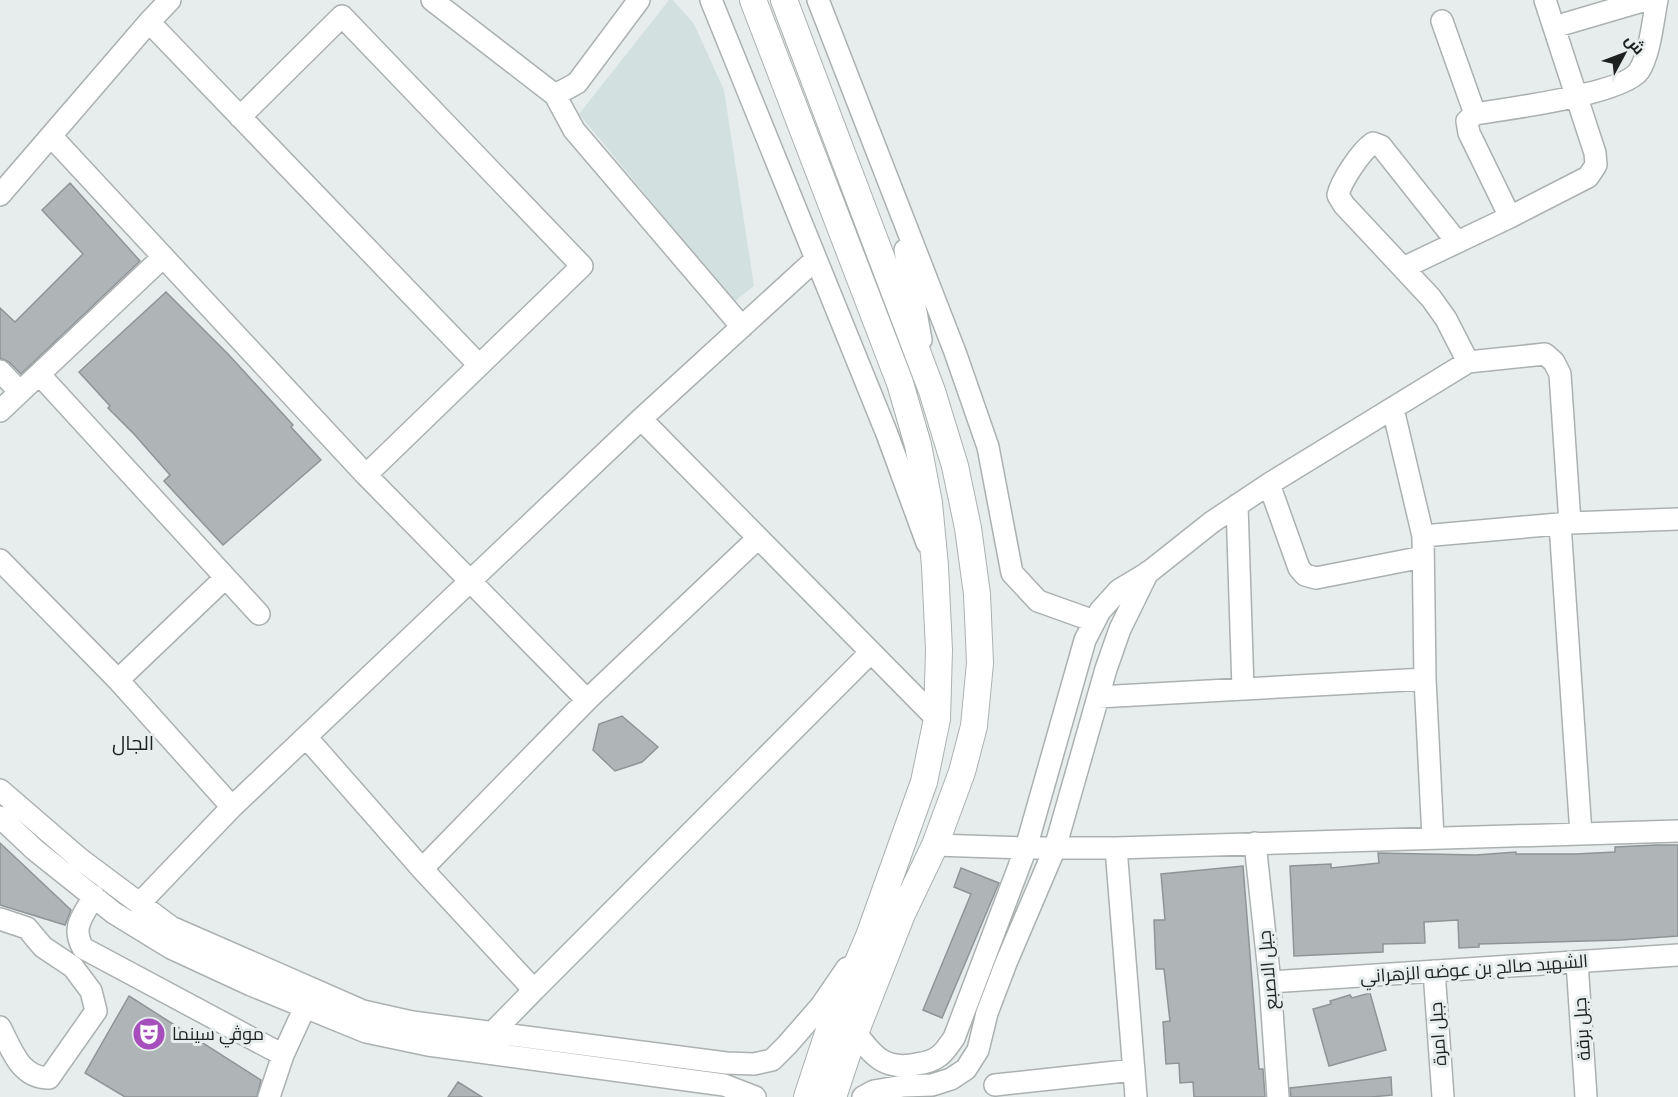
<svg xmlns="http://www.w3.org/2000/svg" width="1678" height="1097" viewBox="0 0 1678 1097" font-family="'Exo 2',Cairo,sans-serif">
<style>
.built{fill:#d2e1e0}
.building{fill:#afb5b6;stroke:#8f9496;stroke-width:1.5}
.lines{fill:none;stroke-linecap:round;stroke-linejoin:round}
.minor-casing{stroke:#abb1b0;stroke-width:24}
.major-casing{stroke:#abb1b0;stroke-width:28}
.minor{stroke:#fff;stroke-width:21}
.major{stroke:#fff;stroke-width:26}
.labels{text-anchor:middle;stroke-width:6;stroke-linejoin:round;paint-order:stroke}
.street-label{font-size:18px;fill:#1f2121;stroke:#e7eded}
.poi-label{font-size:18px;fill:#1f2121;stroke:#e7eded;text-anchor:start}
.neighbourhood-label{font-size:20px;fill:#1f2121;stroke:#e7eded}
</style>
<rect width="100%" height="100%" fill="#e7eded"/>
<path class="built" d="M669,0h4l21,24 30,66 30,196 -20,16 -155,-188z"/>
<path class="building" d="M70,183l70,78 -119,113 -12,-12 -9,-4v-50l15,14 68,-68 -41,-44z
M166,292l62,62 65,71 -2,2 30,33 -98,85 -59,-64 6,-6 -36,-41 -26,-26 2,-2 -31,-34z
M622,716l36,31 -16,15 -27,9 -22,-21 6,-26z
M0,843l71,67 -6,15 -65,-20z
M1656,845h22v91l-57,4 -142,4v3l-20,1 -1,-28 -34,2 1,21 -42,1v8l-89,4 -4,-90 41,-2v4l48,-5 -1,-10 98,2 40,-3v2h59l40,-2v-5z
M1243,866l16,203h4l2,28h-71l-1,-15 -13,1 -1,-20 -13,1 -3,-42 7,-1 -6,-52h-8l-2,-49h11l-4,-46z
M961,868l38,15 -57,135 -19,-8 48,-116 -17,-7z
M1370,993l16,57 -57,16 -16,-57 18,-5 -1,-3 20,-6 2,3z
M129,996l132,84 -4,17h-132l-40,-24z
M1391,1077l1,18 -21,2h-80l-1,-9z
M458,1082l24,15h-34z"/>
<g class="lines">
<g class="minor-casing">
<path id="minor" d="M432,0l123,95 22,-12 62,-83
M711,0l176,434 40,109
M818,0l137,352 33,95 24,126 26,28 56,20
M1442,21l33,93
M149,22l330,343
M1554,27l92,-27
M555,95l19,35 168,197
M240,117l102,-101 240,250 -216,209
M51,136l315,339 221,225
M0,195l149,-173 21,-22
M1510,217l-41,-84 -2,-12 8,-7c31,-5 148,-20 164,-43 11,-17 14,-51 18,-71
M905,250l16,90
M1403,268l-59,-63 -6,-10c3,-14 23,-44 35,-52l8,3 76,96
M1468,362l-22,-43 -15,-21 -28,-30 107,-51 78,-40 8,-12 -1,-12 -50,-153
M0,371l20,21
M39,374l220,240
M1393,409l30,127 2,143 8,159
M0,411l163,-154
M641,419l296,300
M1269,484l30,84 6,7 11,3 107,-21
M1237,505l6,184
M1560,524l21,310
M1423,536l147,-13 108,-4
M0,560l118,120 114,127
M118,680l107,-102
M1098,697l327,-18
M306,737l116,132 112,121 337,-338
M0,790l80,69 91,68 192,84 49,11 314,41 28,1 18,-4 15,-15 34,-39 26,-38
M0,817l35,33 79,63 57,35 80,37 115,47 62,13 296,40 31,12
M1255,843l15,139 8,115
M935,845l91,3h90l562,-17
M1116,848l20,249
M422,869l165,-169 171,-162
M94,896c-11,20 -23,31 -11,52l200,107 22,-48
M139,904l93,-97 409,-388 175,-160
M0,919l27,9 16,19 30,20 18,24 5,20 -47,67c-29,0 -37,-28 -49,-51
M1577,962l9,135
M1434,971l9,126
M1270,982l408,-27
M493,1032l41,-42
M856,1033c17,23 29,38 61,31 7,-1 17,-4 22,-8 6,-4 11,-13 15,-18l72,-190 59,-208 15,-29 19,-21 30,-18 63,-50 57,-38 199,-122 77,-8 9,8 6,12 10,149
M995,1085l139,-15
M269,1097l14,-42
M863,1097l11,-6 29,-5 29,-1 19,-6 15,-10 12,-19 9,-37 19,-50 49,-115 51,-179 14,-40 28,-57"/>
</g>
<g class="major-casing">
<path id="major" d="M753,0l147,383 18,62 11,58 6,63 4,84 -2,69 -13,63 -55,154 -39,91 -23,70
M784,0l148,391 23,75 13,62 9,66 3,69 -6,63 -12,46 -27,73 -33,69 -52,132 -17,51"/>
</g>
<use href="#minor" class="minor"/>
<use href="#major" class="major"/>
</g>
<defs>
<g id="theatre-disc" transform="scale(1.725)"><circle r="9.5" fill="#a64ebb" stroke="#e7eded"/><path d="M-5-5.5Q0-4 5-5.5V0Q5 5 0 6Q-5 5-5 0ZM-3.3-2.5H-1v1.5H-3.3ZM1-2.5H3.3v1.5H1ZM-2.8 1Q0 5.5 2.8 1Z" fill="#fff"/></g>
</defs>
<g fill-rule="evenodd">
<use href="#theatre-disc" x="149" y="1034"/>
</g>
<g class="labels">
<g class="street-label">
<text transform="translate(1474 969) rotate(-4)" y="6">الشهيد صالح بن عوضه الزهراني</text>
<text transform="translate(1268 970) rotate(-95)" y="6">جبل الاصبع</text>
<text transform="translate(1582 1029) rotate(-94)" y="6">جبل برقة</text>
<text transform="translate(1438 1034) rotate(-94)" y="6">جبل امرة</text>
</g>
<g class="poi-label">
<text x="172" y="1040">موڤي سينما</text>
</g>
<g class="neighbourhood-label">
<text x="133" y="750">الجال</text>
</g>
</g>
<g transform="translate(1624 54) rotate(49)" stroke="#e7eded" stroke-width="4.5" paint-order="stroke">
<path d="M0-4.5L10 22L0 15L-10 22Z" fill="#1f2121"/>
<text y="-9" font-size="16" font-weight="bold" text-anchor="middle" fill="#1f2121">ش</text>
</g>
</svg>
